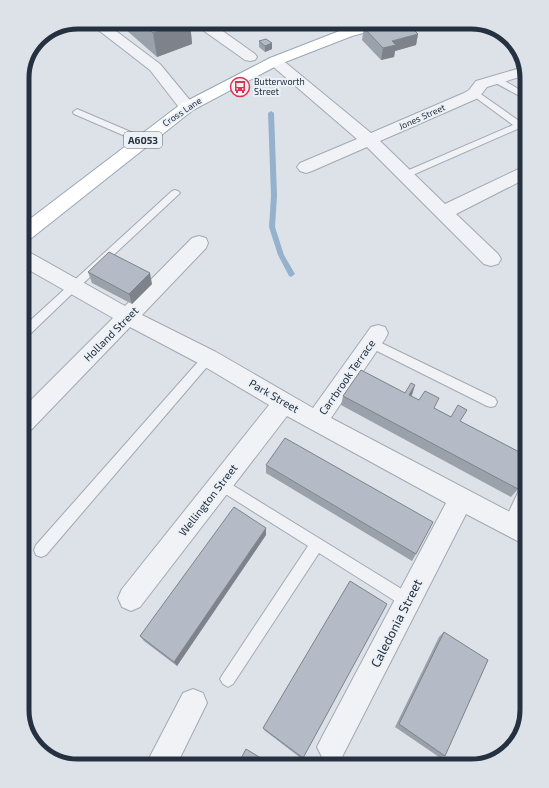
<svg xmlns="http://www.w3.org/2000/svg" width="549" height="788" viewBox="0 0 549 788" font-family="'Exo 2',sans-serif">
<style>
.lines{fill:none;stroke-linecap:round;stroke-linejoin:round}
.stream{fill:#94b1cd;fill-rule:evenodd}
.lane-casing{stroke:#a2a9b3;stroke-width:2}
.street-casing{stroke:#a2a9b3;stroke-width:2}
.primary-casing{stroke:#9ba6b5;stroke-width:2}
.lane{fill:#f0f2f6;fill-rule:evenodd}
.street{fill:#f0f2f6;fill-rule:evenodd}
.primary{fill:#fff;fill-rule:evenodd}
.wall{fill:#9ba1aa}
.shaded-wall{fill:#7e838b}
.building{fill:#b4bbc6;stroke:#7e838b}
.labels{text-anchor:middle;stroke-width:4;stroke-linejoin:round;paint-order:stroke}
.far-poi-label{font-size:9px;fill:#253041;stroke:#ecf1f6;text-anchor:start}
.far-street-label{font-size:9px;fill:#253041;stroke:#ecf1f6}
.shield{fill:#ecf1f6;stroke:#616a77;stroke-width:1}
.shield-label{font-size:10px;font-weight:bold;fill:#253041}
.street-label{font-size:11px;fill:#253041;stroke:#ecf1f6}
.near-street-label{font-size:13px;fill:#253041;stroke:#ecf1f6}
.rim{fill:none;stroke:#253041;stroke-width:5}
</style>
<rect width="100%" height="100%" fill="#dde2e8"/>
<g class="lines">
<path class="stream" d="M271,111l3,2 3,83 -2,31 9,28 11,19 -4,3 -2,-1 -11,-21 -9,-28 2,-31 -3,-83z"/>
<g class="lane-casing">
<path id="lane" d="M492,77h6l29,17v6l-35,-19 -1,-2z
M475,90l47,33 1,2 -1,2 -114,50h-6l-2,-2 2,-2 111,-48 -41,-30 -1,-2 1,-2z
M77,109l68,29 2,2 -5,3 -3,-1 -65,-28 -1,-2z
M175,190l3,1 2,2 -2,2 -101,94 -51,49 -4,1v-11l150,-137z
M371,338l124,60 2,4 -2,4 -4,1 -4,-1 -120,-60 -2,-3 2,-3z
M208,353l4,2 2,3 -2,3 -166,194 -5,2 -5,-2 -2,-5 2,-5 168,-190z
M221,478l192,118 2,5 -2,5 -5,2 -5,-2 -84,-53 -86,131 -5,3 -5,-3 -3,-5 3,-5 85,-128 -92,-58 -2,-4 2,-4z
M527,482v21l-12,27 -5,1 -5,-1 -2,-5 2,-5 17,-36z"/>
</g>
<g class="street-casing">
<path id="street" d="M88,22h16l56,42 33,40 2,3 -2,3 -6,2 -6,-2 -31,-40z
M196,22h14l45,32 2,3 -2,3 -5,1 -5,-1 -48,-34z
M275,57l5,1 91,75 93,-40 5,-3 7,-9 48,-14 2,8 -39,12 -7,9 -4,3 -96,42 65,63 82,-39v13l-71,36 42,40 3,5 -3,5 -7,2 -7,-2 -117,-117 -55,24 -6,2 -6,-2 -3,-4 3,-4 57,-24 -87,-75 -2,-3 2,-3z
M199,236l7,2 2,5 -2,5 -64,67 74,37 97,56 58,-81 7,-2 7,2 3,6 -3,6 -54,79 196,103v25l-61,-32 -124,243 -10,5 -10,-5 -5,-10 5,-10 124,-234 -159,-87 -147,191 -9,4 -9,-4 -4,-9 4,-9 147,-184 -69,-41 -70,-37 -100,104 -8,3v-25l91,-91 -91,-52v-16l7,2 96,54 67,-68z
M193,689l10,4 4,10 -31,63h-31l38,-73z"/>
</g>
<g class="primary-casing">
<path id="primary" d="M372,22h23l-2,3 -41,11 -72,28 -87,46 -164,130 -7,2v-17l159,-121 89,-46 72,-28z"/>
</g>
<use href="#lane" class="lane"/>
<use href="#street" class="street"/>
<use href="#primary" class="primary"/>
</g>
<path class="wall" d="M117,22h73l2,22 -35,13z
M364,28l54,6 -2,11 -21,6 -1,6 -13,3 -19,-20z
M259,41l13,8 -7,3 -6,-5z
M88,272l64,12 -20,20 -40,-21z
M415,385l-4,11 50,26 57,67 -7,8 -170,-92 2,-9 62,-3z
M266,465l150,89 -4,7 -146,-88z
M266,535l-89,131 -33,-25 -4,-5z
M444,632l1,124 -6,1 -44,-30 44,-90z
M263,728l40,30 -1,1 -38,-29z"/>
<path class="shaded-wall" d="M183,22h7l2,22 -35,13 -4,-24z
M418,34l-2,11 -21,6 -1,6 -13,3 2,-12 9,-7z
M272,43v6l-7,3v-6z
M150,273l2,11 -20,20 -3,-10z
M415,385l-3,10 -6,9 3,-9z
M266,528v7l-89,131 -3,-4z"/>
<path class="building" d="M140,22h43l-30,11z
M389,22h17l12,12 -26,7 4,4 -13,3 -19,-20z
M266,39l6,4 -7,3 -6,-5z
M109,252l41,21 -21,21 -41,-22z
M361,370l44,23 6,-10 4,2 -6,10 10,5 6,-9 14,7 -5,10 17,9 7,-12 9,5 -7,11 67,35v14l-9,19 -175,-93z
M285,438l148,84 -17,32 -150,-89z
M234,507l32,21 -92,134 -34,-26z
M350,581l37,23 -84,154 -40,-30z
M444,632l44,28 -43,96 -46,-32z
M246,749l28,17h-37z"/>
<defs>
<g id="bus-ring" transform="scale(1)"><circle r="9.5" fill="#ecf1f6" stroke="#dc3352" stroke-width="1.5"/><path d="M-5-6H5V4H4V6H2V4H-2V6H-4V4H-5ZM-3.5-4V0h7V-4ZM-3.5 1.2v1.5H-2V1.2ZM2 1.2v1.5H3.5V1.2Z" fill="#dc3352"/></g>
</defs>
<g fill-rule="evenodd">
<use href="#bus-ring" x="240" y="87"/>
</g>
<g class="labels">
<g class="far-poi-label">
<text x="254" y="85">Butterworth<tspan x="254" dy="10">Street</tspan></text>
</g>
<g class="far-street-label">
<text transform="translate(182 112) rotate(-34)" y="3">Cross Lane</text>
<text transform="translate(422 117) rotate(-24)" y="3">Jones Street</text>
</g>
<rect class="shield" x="124" y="132" width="38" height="16" rx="3"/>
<g class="shield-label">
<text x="143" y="144">A6053</text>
</g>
<g class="street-label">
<text transform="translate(111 334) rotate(-45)" y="4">Holland Street</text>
<text transform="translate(347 377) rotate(-55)" y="4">Carrbrook Terrace</text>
<text transform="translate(274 396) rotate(30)" y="4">Park Street</text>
<text transform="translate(208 500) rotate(-52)" y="4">Wellington Street</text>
</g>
<g class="near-street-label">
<text transform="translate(396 623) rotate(-63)" y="5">Caledonia Street</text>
</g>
</g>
<path d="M0 0H549V788H0ZM78 29H471A49 49 0 0 1 520 78V710A49 49 0 0 1 471 759H78A49 49 0 0 1 29 710V78A49 49 0 0 1 78 29Z" fill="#dce2e8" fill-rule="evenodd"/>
<path class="rim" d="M78 29H471A49 49 0 0 1 520 78V710A49 49 0 0 1 471 759H78A49 49 0 0 1 29 710V78A49 49 0 0 1 78 29Z"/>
</svg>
